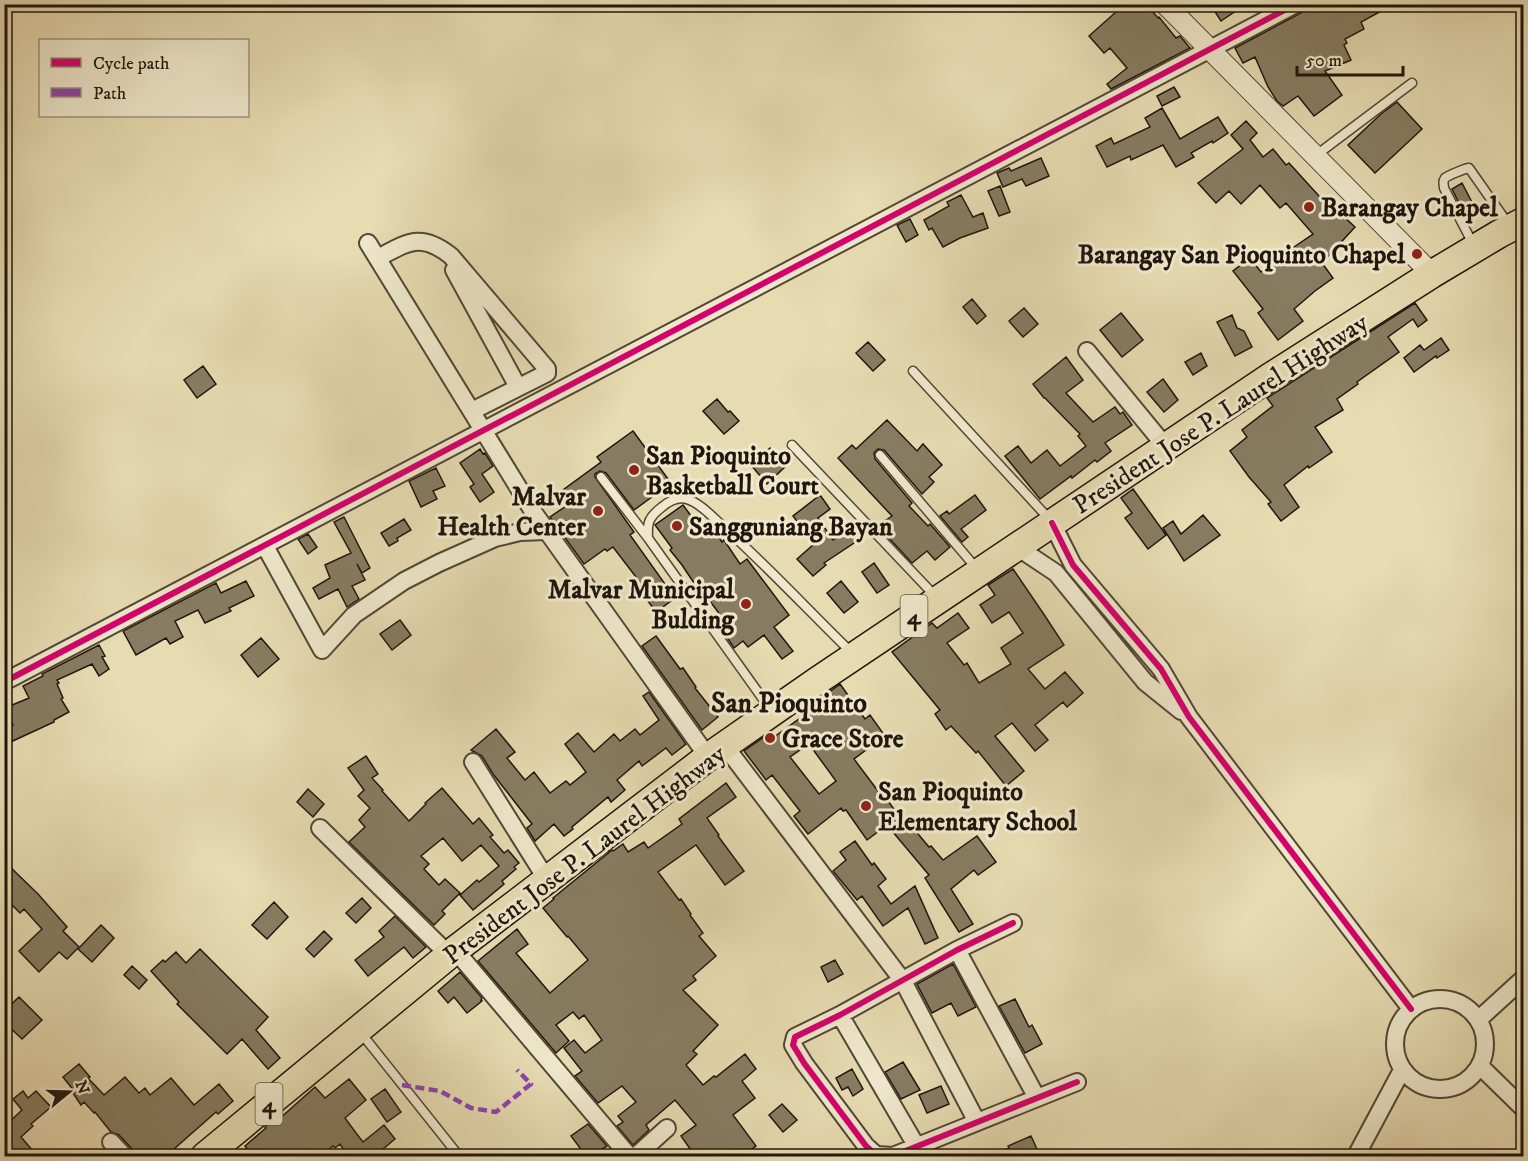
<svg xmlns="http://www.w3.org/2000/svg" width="1528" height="1161" viewBox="0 0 1528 1161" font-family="'IM FELL DW Pica',serif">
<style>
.building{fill:#877c62;stroke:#20160d;stroke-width:1.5;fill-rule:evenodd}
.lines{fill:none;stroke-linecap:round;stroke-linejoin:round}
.service-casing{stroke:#524736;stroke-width:11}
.minor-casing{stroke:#524736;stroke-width:20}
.tertiary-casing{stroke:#524736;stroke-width:22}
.trunk-casing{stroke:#20160d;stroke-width:30}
.service{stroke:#efe8cc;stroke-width:8}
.minor{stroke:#efe8cc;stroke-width:16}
.tertiary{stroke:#efe8cc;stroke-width:20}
.trunk{stroke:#e7dbb1;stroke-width:27}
.quiet{stroke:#8e44ad;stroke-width:4.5;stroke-dasharray:9 4.5;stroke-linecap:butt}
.cycleway-casing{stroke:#efe8cc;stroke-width:10}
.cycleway{stroke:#d6006c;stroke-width:6}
.poi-dot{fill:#8f2418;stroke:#efe8cc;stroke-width:2}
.labels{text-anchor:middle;stroke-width:6;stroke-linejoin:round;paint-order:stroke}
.shield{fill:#efe8cc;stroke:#5e5546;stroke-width:1.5}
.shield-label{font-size:24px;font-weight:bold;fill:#20160d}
.poi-label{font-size:26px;font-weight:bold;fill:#20160d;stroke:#efe8cc;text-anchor:start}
.street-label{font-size:26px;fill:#20160d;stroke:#efe8cc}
.quarter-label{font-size:28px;font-weight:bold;fill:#20160d;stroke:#efe8cc}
</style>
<rect width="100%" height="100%" fill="#e7dbb1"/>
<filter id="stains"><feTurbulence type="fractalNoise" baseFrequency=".00333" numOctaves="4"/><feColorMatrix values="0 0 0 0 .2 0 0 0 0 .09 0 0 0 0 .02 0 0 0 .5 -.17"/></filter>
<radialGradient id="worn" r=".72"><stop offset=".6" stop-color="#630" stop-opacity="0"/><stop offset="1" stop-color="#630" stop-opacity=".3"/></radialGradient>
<path class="building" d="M1125,4h21l12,14 1,-1 17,21 4,-2 10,12 -79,41 -4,-5 20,-16 -17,-20 -6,5 -15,-17z
M1210,4h36l-25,17z
M1308,4h86l-33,18 3,7 -19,10 2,4 -3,2 7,15 -26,11 17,24 -28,21 -16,-20 -15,10 -6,-5 -9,-14 -13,-30 -12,6 -8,-15 66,-35z
M1174,87l6,10 -18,9 -5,-10z
M1397,102l25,27 -47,44 -27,-28 33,-31z
M1162,108l18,31 38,-22 10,16 -15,10 -1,-2 -21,12 3,4 -18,10 -13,-22 -32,15 -1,-4 -23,11 -11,-21 15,-8 3,6 36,-17 -5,-9z
M1246,121l11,12 -7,7 13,17 10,-8 13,16 3,-2 49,54 3,-3 14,13 -33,36 11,15 -18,13 -21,18 9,12 -25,19 -20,-27 5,-4 -30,-38 17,-13 11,14 30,-23 22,-15 -27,-31 -6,5 -20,-23 -19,19 -12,-13 -13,12 -18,-20 45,-34 -12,-14z
M1041,158l8,18 -23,10 -4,-7 -19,8 -6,-14 12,-5 2,3z
M1462,183l15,29 -11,5 -14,-28z
M1000,186l10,26 -11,4 -11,-25z
M961,195l12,22 10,-4 5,15 -28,10 -17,9 -11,-19 -3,2 -5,-10 25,-14 -2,-4z
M910,219l8,16 -12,7 -9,-17z
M972,299l14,17 -9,8 -14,-17z
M1415,303l12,17 -9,7 -5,-8 -25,18 11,15 -42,30 1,2 -21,15 6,11 -28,17 17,25 -23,16 -1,-2 -24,19 15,22 -18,14 -13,-17 3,-2 -22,-25 -19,-26 17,-14 -5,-7 31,-24 -6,-8z
M1024,308l14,16 -15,13 -14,-16z
M1121,313l22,27 -21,17 -22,-27z
M1232,315l5,13 7,3 8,16 -17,9 -18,-34z
M1441,338l8,12 -12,8 -1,-2 -22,16 -10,-14 16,-13 4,5z
M868,342l17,18 -12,11 -17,-18z
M1201,353l6,13 -14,9 -8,-13z
M1066,357l17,23 -17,13 27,29 22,-15 5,7 3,-2 9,13 -27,18 6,8 -14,11 -2,-2 -23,18 -1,-2 -31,23 -35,-43 13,-10 13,17 16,-13 13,16 26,-20 -8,-10 2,-2 -35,-36h-1l-11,-14z
M203,366l13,18 -19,14 -13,-18z
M1163,379l15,21 -14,12 -17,-20z
M717,399l11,13 2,-1 9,10 -15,13 -21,-23z
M887,420l30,31 6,-7 19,21 -13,12 5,5 -12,12 -38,-44 -6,-1 -4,4 1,6 37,44 -3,3 19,20 2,-2 20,23 -15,13 -8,-9 -15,12 -24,-26 -9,-12 13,-9 -54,-58 14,-13 4,4z
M633,431l38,52 -37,27 -28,-37 -6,-2 -5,3v3l39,55 -4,3 45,63 -19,14 -14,-19 4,-3 -33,-43 -6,4 -2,-2 -21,15 -34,-47 22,-15 -9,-12 38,-28 -4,-5z
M770,448l16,18 -19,18 -16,-19z
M480,449l3,5 2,-1 8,13 -11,8 12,18 -14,10 -10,-15 4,-3 -14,-21z
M436,468l9,18 -12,5 4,8 -16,8 -12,-26z
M1133,489l33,46 -18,14 -23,-31 7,-5 -11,-15z
M820,495l10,14 -12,9 15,22 16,-11 8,12 -33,22 2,2 -13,11 -16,-17 17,-15 -21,-28z
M975,495l11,15 -25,19 7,8 -6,5 -22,-26 7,-5 2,3z
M683,505l17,23 9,-6 13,20 2,-2 16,24 7,-5 42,56 -15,12 19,24 -11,8 -18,-24 -16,12 -5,-6 -9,7 -16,-24 6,-4 -26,-35 -2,1 -14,-21 -12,-15 2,-2 -17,-23z
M1203,515l17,20 -36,26 -21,-33 10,-7 8,13z
M344,517l26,51 -8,5 -5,-9 8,16 -13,6 7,13 -12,8 -9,-18 -19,10 -6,-11 17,-10 -5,-13 26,-12 -17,-31z
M404,519l7,11 -14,8 1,3 -9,5 -8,-13z
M308,534l9,13 -9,7 -10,-15z
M874,563l15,22 -12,8 -15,-21z
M1013,569l32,47 19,29 -36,24 17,20 20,-17 18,21 -16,14 -4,-5 -28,23 13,15 -13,11 -23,-28 -17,13 29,35 -18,15 -28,-35 -2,2 -25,-27 -5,4 -11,-16 5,-4 -48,-58 40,-29 5,5 21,-15 11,15 -22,15 17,22 3,-2 12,20 32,-19 -10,-16 22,-15 -14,-21 -17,11 -12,-18 15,-10 -7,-10z
M246,581l8,15 -25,12 2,3 -26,12 -7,-13 -23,11 8,16 -13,7 -4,-6 -30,17 -13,-24 93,-48 5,10z
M841,581l17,21 -14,11 -17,-20z
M400,620l11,15 -19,15 -12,-16z
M656,636l24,33 3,-1 13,19 -1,1 23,29 -16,13 -60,-84z
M261,638l18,21 -21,18 -17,-22z
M99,645l6,11 -3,1 7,12 -10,7 -7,-12 -35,16 2,3 -2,1 6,14 -2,1 8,13 -15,8v2l-50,23v-17l9,-3 -8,-17 24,-10 -6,-12 20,-10 -1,-2z
M840,684l25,35 5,-4 15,21 -31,23 27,36 2,-1 18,25 3,-2 25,30 2,-1 12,14 34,-24 19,26 -18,13 -4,-5 -23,19 22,35 -14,8 -34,-54 4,-3 -42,-50 -20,15 -21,-30 -3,1 -2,-3 -33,26 -14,-18 6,-5 -28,-36 -6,5 -22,-29 27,-19 3,5 44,-32 -2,-3zM809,744l27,37 -17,13 -29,-37z
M649,692l37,52 -14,11 -6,-7 -24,18 -3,-5 -22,19 8,10 -14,12 -3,-5 -36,30 1,2 -9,7 -10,-12 -19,17 -8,-13 5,-4 -39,-50 -11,-18 -11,-6 25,-21 19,23 -8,6 18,22 9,-8 16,21 16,-12 4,4 16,-13 -21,-28 13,-11 16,19 20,-18 6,7 15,-12 5,6 19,-15 -16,-24z
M366,756l12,18 -6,4 11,12 -1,1 27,30 17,-17 -1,-1 17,-15 31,36 6,-6 14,17 -3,2 14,16 4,-3 11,13 -5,4 2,2 -14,12 2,3 -31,26 -13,-15 17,-15 2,2 20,-16 -18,-21 -19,16 -19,-23 -22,18 8,8 -5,5 15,16 6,-6 15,14 -18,18 3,3 -11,11 -85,-83 16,-15 -6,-7 11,-12 -12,-12 6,-6 -16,-22z
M726,783l10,14 -29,21 12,17 -1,1 26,35 -19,14 -29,-40 -38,27 21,28 2,-1 10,15 -1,1 13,18 -4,3 17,20 -23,20 3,4 -13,10 35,35 -25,26 4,3 -11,11 17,20 11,-9 2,1 29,-23 11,15 -14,12 13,17 -22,17 23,31 -14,10h-47l-14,-20 15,-11 -21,-25 -29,25 3,5 -16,15 -16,-19 6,-4 -5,-6 18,-14 -14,-16 -24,17 -23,-27 7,-5 -18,-23 10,-8 11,13 17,-13 -18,-25 -5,4 -6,-7 -17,13 13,16 -13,12 -78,-92 39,-32 11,15 -12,9 34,40 38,-33 -20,-24 -1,1 -24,-29 11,-9 -1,-1 59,-48 1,1 10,-7 5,8 16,-10 4,6 34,-24 -3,-5z
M308,789l16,15 -11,13 -16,-15z
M855,841l17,24 2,-2 12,16 -8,7 13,18 24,-18 23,52 -13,6 -17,-36 -25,18 -21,-30 -5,4 -24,-29 13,-11 -6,-8z
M4,861l34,33 29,33 -4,4 16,16 -12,12 -8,-7 -20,20 -20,-21 23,-22 -18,-20 -4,4 -16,-16z
M362,898l9,10 -15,15 -10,-10z
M274,902l14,15 -21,22 -15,-14z
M395,916l31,31 -13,11 -9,-11 -36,29 -13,-16 29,-23 -5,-6z
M101,925l13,13 -22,24 -14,-13z
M324,931l8,8 -18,18 -8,-8z
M200,949l68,68 -12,13 24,28 -12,11 -26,-30 -15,15 -50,-50 2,-2 -28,-31 12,-11 2,2 11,-10 10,11z
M835,960l8,14 -15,8 -7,-15z
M953,964l23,43 -18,9 -7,-13 -19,10 -15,-29z
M132,966l15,14 -8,9 -15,-14z
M460,972l22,26 -1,2 1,1 -15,12 -13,-16 -6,6 -10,-12z
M19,997l23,23 -20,19 -18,-17v-11z
M1015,999l14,28 3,-2 10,19 -17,9 -26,-47z
M903,1062l17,28 -19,9 -16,-27z
M79,1064l11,13 -2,1 16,17 21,-18 14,16 6,-5 5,7 21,-17 23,27 25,-21 14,17 -15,13 -2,-2 -50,44h-31l-3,-7 -13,-14 -8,-3 -16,-20 -1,1 -10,-11 -3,3 -8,-12 2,-1 -12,-15z
M852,1069l11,20 -10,7 -5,-9 -6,3 -6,-12z
M349,1079l17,21 -21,18 11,15 7,9 21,-17 11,14 -18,15 -1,-2 -6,4h-22l-8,-12 -5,4 -2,-2 -12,10h-68l-8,-10 21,-18 -1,-1 11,-9 2,2 37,-33 10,11z
M941,1086l8,18 -22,9 -8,-18z
M385,1089l16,23 -14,10 -16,-23z
M23,1091l5,7 8,-7 15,16 -20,17 2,2 -12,11 12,14 -6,5h-14l-9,-9v-20l18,-17 -9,-11z
M782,1104l15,16 -14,12 -14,-17z
M588,1124l19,22 -16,10h-5l-15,-20z
M1031,1136l6,13 -19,7h-29l20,-8 -1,-2z"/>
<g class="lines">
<g class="service-casing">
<path id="service" d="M1315,156l97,-73
M1474,246l-30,-58c0,-4 -2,-6 1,-10 4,-3 19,-9 24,-10l40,57
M913,371l138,150
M792,445l144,152
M880,455l97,114
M601,477l47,61 122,171
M648,538c-1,-16 1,-21 14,-31 7,-6 15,-11 25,-8 15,5 28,21 40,31 43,39 83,82 125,123
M361,1033l98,123"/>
</g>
<g class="minor-casing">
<path id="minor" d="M368,243l166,270 174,244
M378,258c30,-16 43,-26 73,-2l96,113v4l-75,38
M454,270l64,117
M1087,351l79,96
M1052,523l21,42 88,104 28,48 222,292
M265,546l57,104 32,-35 50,-34 35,-18 56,-25 25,-6 26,-1
M1017,547l39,26 89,109 36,29
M4,682l1292,-678
M725,746l178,235 74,141
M473,762l74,118
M320,828l129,127
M1013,923l-56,27 -117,65 -45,22 -2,8 11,18 62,83 10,9 17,1 184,-74
M455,950l174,206
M957,950l80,148
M1395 1044a45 45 0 1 1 90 0a45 45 0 1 1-90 0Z
M840,1015l77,132
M1478,1020l46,-42
M1480,1066l44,43
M111,1142l13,14
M636,1156l31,-28
M1356,1156l46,-86"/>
</g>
<g class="tertiary-casing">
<path id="tertiary" d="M1165,4l267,270"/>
</g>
<g class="trunk-casing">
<path id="trunk" d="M205,1156l250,-206 253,-193 109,-76 453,-304 162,-103 67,-40 25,-13"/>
</g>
<use href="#service" class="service"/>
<use href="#minor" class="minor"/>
<use href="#tertiary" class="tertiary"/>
<use href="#trunk" class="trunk"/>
<path class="quiet" d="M402,1085l38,6 31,17 25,4 35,-28 -14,-14"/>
<g class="cycleway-casing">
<path id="cycleway" d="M1052,523l21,42 88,104 28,48 222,292
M4,682l1292,-678
M1013,923l-56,27 -117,65 -45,22 -2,8 11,18 62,83 10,9 17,1 184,-74"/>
</g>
<use href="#cycleway" class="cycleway"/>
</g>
<g class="poi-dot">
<circle cx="1309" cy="207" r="6"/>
<circle cx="1417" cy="254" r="6"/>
<circle cx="634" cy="470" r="6"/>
<circle cx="598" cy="511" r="6"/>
<circle cx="677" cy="526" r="6"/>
<circle cx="746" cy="604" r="6"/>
<circle cx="770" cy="738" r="6"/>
<circle cx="866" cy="806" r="6"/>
</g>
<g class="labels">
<g class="shield">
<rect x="900.5" y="595" width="27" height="42" rx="4.5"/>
<rect x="255.5" y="1083" width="27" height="42" rx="4.5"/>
</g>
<g class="shield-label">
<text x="914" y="624">4</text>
<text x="269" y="1112">4</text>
</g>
<g class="poi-label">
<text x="1321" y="216">Barangay Chapel</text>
<text x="1405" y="263" text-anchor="end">Barangay San Pioquinto Chapel</text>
<text x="646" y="464">San Pioquinto<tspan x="646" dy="30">Basketball Court</tspan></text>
<text x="586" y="505" text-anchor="end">Malvar<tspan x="586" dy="30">Health Center</tspan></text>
<text x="689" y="535">Sangguniang Bayan</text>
<text x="734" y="598" text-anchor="end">Malvar Municipal<tspan x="734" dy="30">Bulding</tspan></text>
<text x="782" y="747">Grace Store</text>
<text x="878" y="800">San Pioquinto<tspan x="878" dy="30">Elementary School</tspan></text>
</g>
<g class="street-label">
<text transform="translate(1220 413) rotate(-33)" y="9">President Jose P. Laurel Highway</text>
<text transform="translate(584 854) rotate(-37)" y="9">President Jose P. Laurel Highway</text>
</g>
<g class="quarter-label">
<text x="789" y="712">San Pioquinto</text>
</g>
</g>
<rect width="1528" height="1161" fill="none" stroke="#e7dbb1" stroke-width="24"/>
<rect x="6" y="6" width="1516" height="1149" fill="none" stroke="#20160d" stroke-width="3"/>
<rect x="12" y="12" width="1504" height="1137" fill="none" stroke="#20160d" stroke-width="1.5"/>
<rect x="39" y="39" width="210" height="78" fill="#efe8cc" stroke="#9c9480" stroke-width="1.5"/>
<rect x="51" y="58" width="30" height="9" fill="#d6006c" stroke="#9c9480" stroke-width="1.5"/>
<text x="93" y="69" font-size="18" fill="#20160d">Cycle path</text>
<rect x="51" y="88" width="30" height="9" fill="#8e44ad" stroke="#9c9480" stroke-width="1.5"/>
<text x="93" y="99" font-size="18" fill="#20160d">Path</text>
<g transform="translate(69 1092) rotate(71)" stroke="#efe8cc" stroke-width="4.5" paint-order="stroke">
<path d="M0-4.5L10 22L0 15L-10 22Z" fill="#20160d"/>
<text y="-9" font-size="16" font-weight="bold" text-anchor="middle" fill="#20160d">N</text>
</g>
<path d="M1297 66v9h106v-9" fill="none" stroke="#20160d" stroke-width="3"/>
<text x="1306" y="66" font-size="18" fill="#20160d" stroke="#efe8cc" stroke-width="4.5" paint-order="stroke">50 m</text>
<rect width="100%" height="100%" filter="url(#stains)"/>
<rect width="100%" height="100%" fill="url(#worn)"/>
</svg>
